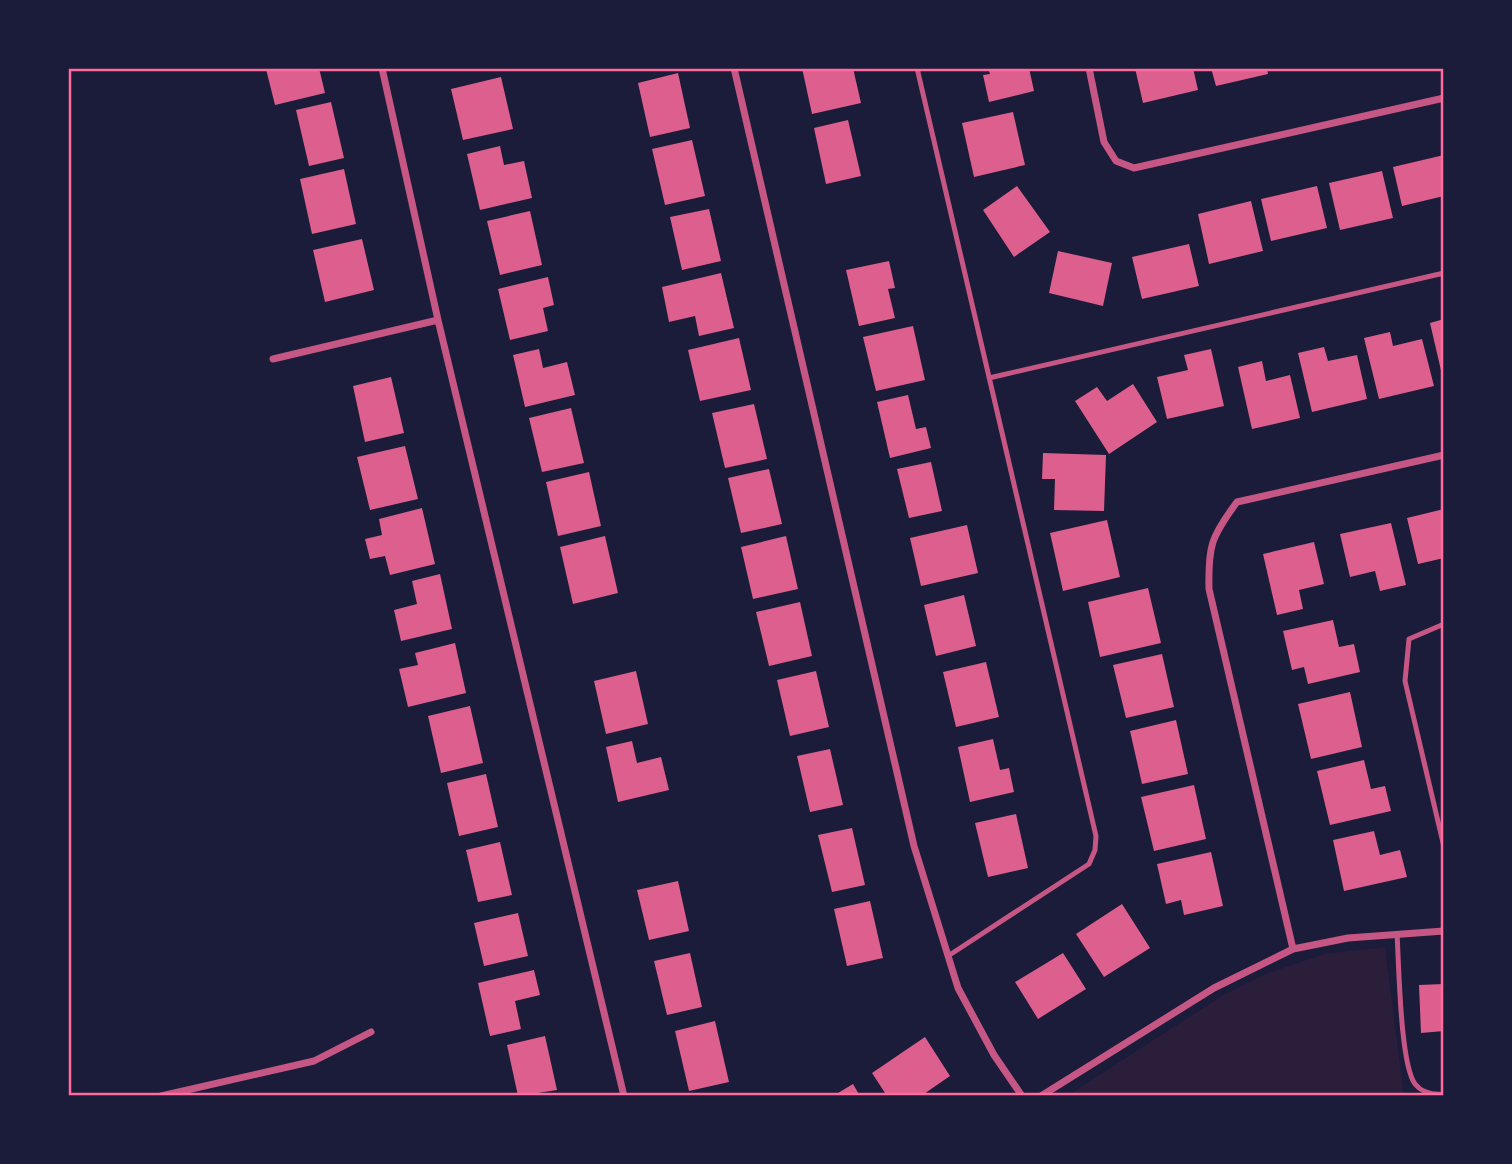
<svg xmlns="http://www.w3.org/2000/svg" width="1512" height="1164" viewBox="0 0 1512 1164" font-family="'DejaVu Sans',sans-serif">
<style>
.green{fill:#2a1e3b}
.building{fill:#dd5f8e}
.lines{fill:none;stroke-linecap:round;stroke-linejoin:round}
.service{stroke:#c65784;stroke-width:5}
.minor{stroke:#c65784;stroke-width:7}
.neatline{fill:none;stroke:#ff6b9d;stroke-width:2.5}
</style>
<rect width="100%" height="100%" fill="#1b1b3a"/>
<path class="green" d="M1385,947l19,149h-337l156,-101 43,-21 58,-20z"/>
<path class="building" d="M319,68l6,25 -50,12 -9,-36z
M802,68h51l8,35 -49,11z
M988,68h41l5,23 -45,11 -6,-27 7,-1z
M1135,68h58l5,22 -55,13z
M1211,68h56l1,6 -52,12z
M678,73l12,55 -40,9 -12,-54z
M501,77l12,52 -50,11 -12,-51z
M331,102l13,56 -35,8 -13,-56z
M1013,112l12,53 -51,12 -12,-54z
M848,120l13,56 -35,8 -12,-56z
M692,140l13,56 -40,9 -13,-56z
M500,146l4,19 20,-4 8,37 -52,12 -13,-56z
M1444,155v41l-42,10 -9,-39z
M344,169l12,55 -44,10 -12,-55z
M1382,171l11,47 -53,12 -11,-47z
M1017,186l33,46 -36,25 -31,-47z
M1317,186l10,42 -56,13 -10,-42z
M1251,201l12,50 -54,13 -11,-50z
M709,209l12,52 -39,9 -12,-53z
M530,211l12,54 -42,10 -13,-54z
M362,239l12,51 -49,12 -12,-52z
M1189,244l10,42 -57,13 -10,-42z
M1058,251l54,12 -9,43 -54,-13z
M889,261l6,27 -7,1 7,29 -36,8 -13,-56z
M721,273l13,55 -35,8 -4,-20 -26,6 -7,-35z
M548,277l6,28 -11,3 5,23 -38,9 -12,-51z
M1444,319v60h-1l-13,-56z
M913,326l12,54 -49,11 -13,-54z
M1390,332l3,14 29,-7 12,47 -55,13 -15,-61z
M739,338l12,52 -51,11 -12,-51z
M1324,347l4,14 29,-6 10,44 -55,13 -14,-59z
M539,349l4,19 24,-6 8,33 -50,12 -12,-52z
M1211,349l13,57 -57,13 -10,-42 31,-7 -4,-15z
M1262,361l4,20 24,-6 10,43 -48,11 -14,-62z
M391,377l13,56 -39,9 -12,-56z
M1133,384l24,38 -48,32 -34,-53 22,-14 10,14z
M908,395l8,34 10,-2 5,21 -41,10 -13,-56z
M754,404l13,55 -42,9 -13,-55z
M571,408l13,55 -42,9 -13,-54z
M405,446l13,53 -48,11 -13,-53z
M1043,453l63,2 -2,56 -50,-1 1,-31h-13z
M931,462l11,49 -33,7 -12,-49z
M769,469l13,55 -41,9 -13,-55z
M589,472l12,54 -43,10 -12,-54z
M422,508l13,56 -45,11 -5,-19 -15,3 -5,-20 17,-4 -3,-16z
M1444,509v49l-26,6 -11,-46z
M1107,520l13,57 -57,14 -13,-58z
M1391,523l15,62 -26,6 -5,-20 -25,6 -10,-43z
M967,525l11,48 -57,13 -11,-48z
M605,536l13,57 -45,11 -13,-57z
M786,536l12,53 -45,10 -12,-52z
M1314,542l10,42 -25,6 4,19 -26,6 -14,-61z
M440,574l12,55 -51,12 -7,-31 23,-6 -5,-23z
M1148,588l13,55 -61,14 -12,-55z
M964,595l12,51 -40,10 -12,-51z
M800,602l12,54 -43,10 -13,-54z
M1333,620l6,27 15,-3 6,28 -52,12 -4,-17 -12,3 -9,-39z
M455,643l11,50 -58,14 -9,-38 19,-4 -3,-12z
M1162,654l12,53 -48,11 -13,-53z
M986,662l13,55 -43,10 -13,-55z
M636,671l12,53 -42,10 -12,-53z
M816,671l13,56 -39,9 -13,-56z
M1350,692l12,55 -51,12 -13,-55z
M470,706l13,57 -42,10 -13,-57z
M1176,720l12,54 -46,10 -12,-53z
M993,739l7,31 9,-2 5,24 -44,10 -12,-55z
M632,741l5,22 24,-6 8,33 -51,12 -12,-55z
M830,749l13,56 -33,7 -13,-56z
M1364,760l7,29 14,-3 6,25 -61,14 -13,-54z
M486,774l12,53 -39,9 -12,-53z
M1194,785l12,54 -52,12 -13,-54z
M1016,814l12,54 -40,9 -13,-54z
M852,828l13,57 -33,7 -14,-57z
M1374,831l6,24 20,-5 7,27 -63,14 -11,-51z
M500,842l12,53 -34,7 -12,-52z
M1211,852l12,54 -39,9 -3,-15 -15,4 -9,-40z
M678,881l11,50 -40,9 -12,-50z
M870,901l13,57 -36,8 -13,-57z
M1122,904l28,44 -46,29 -28,-43z
M518,913l10,43 -44,10 -10,-43z
M690,953l12,54 -35,8 -13,-54z
M1063,953l23,36 -48,30 -23,-37z
M534,970l6,25 -25,6 6,28 -31,7 -12,-53z
M1444,984v47l-23,2 -2,-48z
M715,1021l14,61 -40,9 -14,-60z
M545,1036l12,54 -39,6 -11,-51z
M925,1037l25,39 -29,20h-34l-15,-23z
M853,1084l7,12h-27z"/>
<g class="lines">
<path class="service" d="M917,68l179,768 -1,14 -6,14 -141,92
M989,378l455,-105
M1444,624l-35,15 -4,42 39,166
M1397,934c2,30 3,129 18,150 7,9 17,11 29,10"/>
<path class="minor" d="M382,68l56,252 186,776
M734,68l180,778 44,142 36,67 28,41
M1089,68l15,74 12,19 18,7 310,-70
M273,359l165,-39
M1293,949l-84,-360c-1,-43 2,-52 28,-87l207,-47
M161,1096l153,-35 57,-29
M1041,1096l173,-108 79,-39 55,-11 96,-7"/>
</g>
<rect width="1512" height="1164" fill="none" stroke="#1b1b3a" stroke-width="140"/>
<rect x="70" y="70" width="1372" height="1024" class="neatline"/>
</svg>
